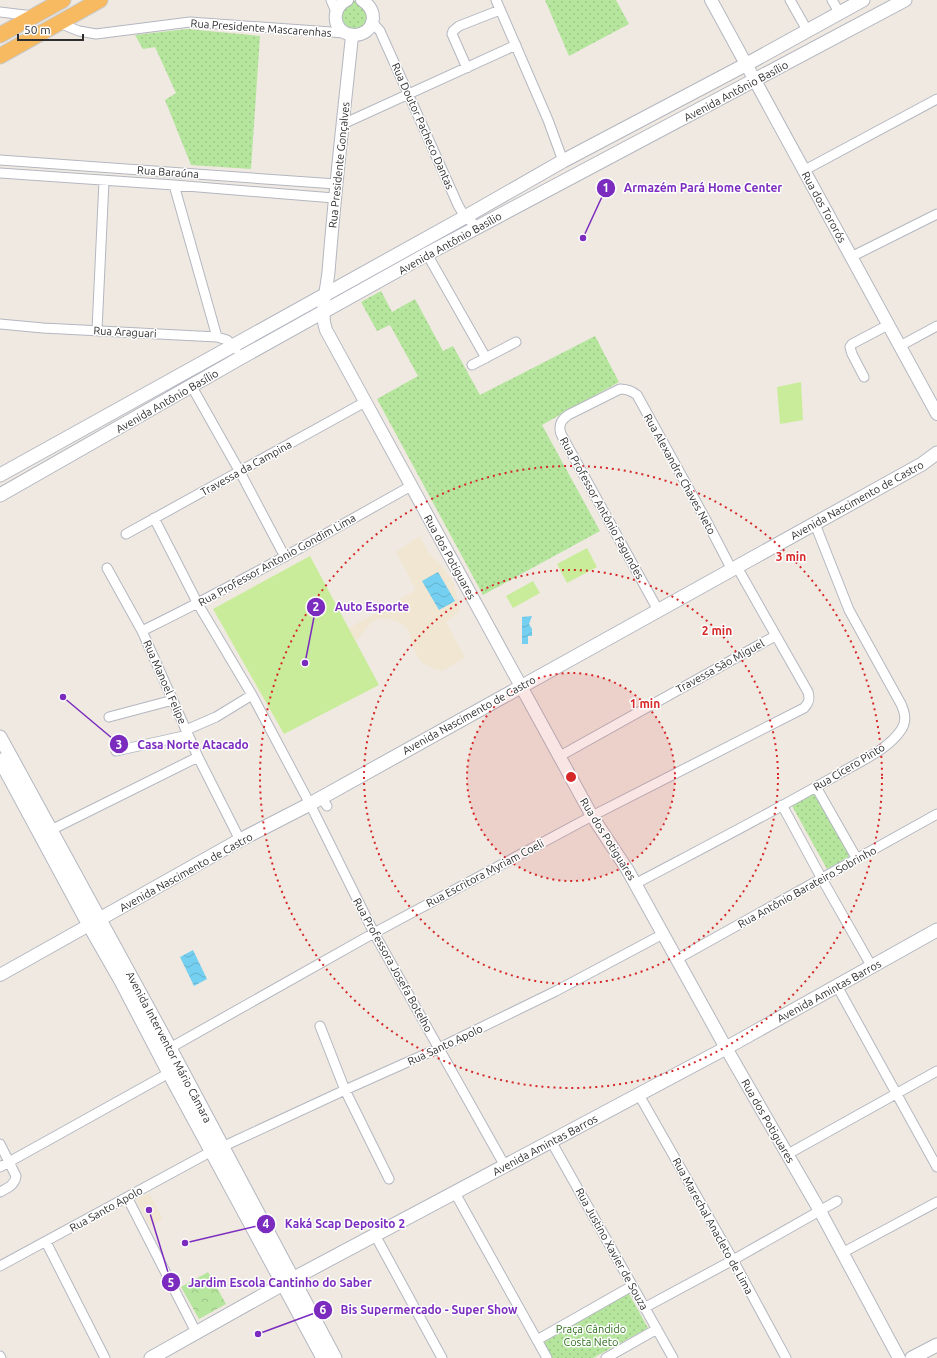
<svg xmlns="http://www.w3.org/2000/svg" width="937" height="1358" viewBox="0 0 937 1358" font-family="Ubuntu,sans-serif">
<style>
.education{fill:#f0e6d1}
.green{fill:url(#green-dots)}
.forest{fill:url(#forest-crowns)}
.pitch{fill:#c9ec9a}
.water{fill:url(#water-waves)}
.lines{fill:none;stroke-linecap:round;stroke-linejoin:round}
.minor-casing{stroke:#b4b7c1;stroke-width:11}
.tertiary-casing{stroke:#b4b7c1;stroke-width:14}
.secondary-casing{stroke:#b4b7c1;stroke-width:15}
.trunk-casing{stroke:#c9c9c9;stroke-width:17}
.minor{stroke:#fff;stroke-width:9}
.tertiary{stroke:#fff;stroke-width:12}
.secondary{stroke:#fff;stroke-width:13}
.trunk{stroke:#f8ba60;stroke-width:15}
.ring{fill:none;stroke:#d62828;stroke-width:2;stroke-dasharray:2 4}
.labels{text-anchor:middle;stroke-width:3;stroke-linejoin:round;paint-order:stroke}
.street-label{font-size:11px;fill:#2e2e2e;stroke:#fff}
.park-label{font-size:11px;fill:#2c6e1b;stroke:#fff}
.centre{fill:#d62828;stroke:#fff;stroke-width:2}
.ring-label{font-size:12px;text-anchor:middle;font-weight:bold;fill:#d62828;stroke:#fff;stroke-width:3;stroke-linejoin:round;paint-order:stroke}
.leader{fill:none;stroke:#7b2cbf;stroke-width:1.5}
.callout-dot{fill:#7b2cbf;stroke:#fff;stroke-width:1.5}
.mark-label{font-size:12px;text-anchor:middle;font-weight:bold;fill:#fff}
.callout-label{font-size:12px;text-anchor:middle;font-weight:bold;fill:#7b2cbf;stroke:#fff;stroke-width:3;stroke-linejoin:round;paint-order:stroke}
</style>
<defs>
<pattern id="green-dots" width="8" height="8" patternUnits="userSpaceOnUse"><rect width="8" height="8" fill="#b6e59e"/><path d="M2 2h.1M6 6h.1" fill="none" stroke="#9dc588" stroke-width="1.8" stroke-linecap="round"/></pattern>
<pattern id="forest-crowns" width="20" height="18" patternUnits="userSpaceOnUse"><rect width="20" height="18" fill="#b6e59e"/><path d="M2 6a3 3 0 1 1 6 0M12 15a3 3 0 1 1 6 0" fill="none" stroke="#9dc588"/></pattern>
<pattern id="water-waves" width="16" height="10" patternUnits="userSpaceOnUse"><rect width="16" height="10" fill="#75cff0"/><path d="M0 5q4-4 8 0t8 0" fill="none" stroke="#66b2ce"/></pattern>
</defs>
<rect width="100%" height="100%" fill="#efe9e1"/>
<path class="education" d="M420,536l9,17 12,12 12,17 6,23v7l-13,10 19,36 -23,13 -11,-3 -10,-6 -8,-14 -3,-14 -4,-7 -10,-6 -9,-2h-9l-7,4 -15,18 -7,-13 67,-38 -20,-38z
M149,1193l14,26 -13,7 -14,-26z"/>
<path class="green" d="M545,0h71l13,24 -60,32z
M354,1h4l11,14c-13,35 -46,-6 -15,-14z
M187,29l73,7 -9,133 -60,-4 -26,-65 11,-7 -21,-46 -12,2 -8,-14z
M381,291l11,21 23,-13 28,52 10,-5 27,49 115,-59 24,46 -77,43 58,106 -117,64 -106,-196 41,-23 -28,-51 -13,6 -16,-29z
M817,790l35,65 -25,14 -36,-65z
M628,1292l20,36 -55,30h-43l-10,-17z"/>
<path class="forest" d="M208,1272l18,32 -27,15 -18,-32z"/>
<path class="pitch" d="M801,382l2,38 -23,4 -3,-37z
M587,548l10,19 -30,16 -10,-19z
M310,556l69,129 -95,49 -71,-125z
M533,581l7,12 -27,15 -7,-12z"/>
<path class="water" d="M438,572l17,29 -16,9 -17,-29z
M532,616l-3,8 3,5v7h-4v8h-6v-27z
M193,950l14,29 -13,7 -14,-29z"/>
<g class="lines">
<g class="minor-casing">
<path id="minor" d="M331,0l5,12
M496,0l52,120 15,41
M790,0l17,30
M832,0l7,12
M0,12l33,4
M372,22l8,9 78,174 7,12 13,10
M59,23l20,8 17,3 94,-12 155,11
M467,68l-15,-34 1,-3 6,-5 41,-16
M343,124l173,-79
M0,160l336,24
M803,171l134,-72
M0,173l174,12 160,13
M174,185l43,152
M427,254l59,104
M851,257l86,-43
M0,324l43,4 174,9 10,3 9,9
M97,330l7,-149
M900,346l37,-20
M472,365l44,-23
M864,377l-12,-23 -2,-7 2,-3 36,-19
M192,387l48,85 45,85
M154,518l44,86 54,91 58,109 64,129 131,233
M126,534l239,-132
M107,568l35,63 56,126 42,83
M658,610l-97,-176c-3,-9 0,-14 7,-19l52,-26c7,0 12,2 17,6l69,125 26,50
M142,631c92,-45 180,-95 269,-145
M109,717l64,-17
M186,730l30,-13 36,-22
M116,751l72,-16
M560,756l215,-120
M816,787l41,72
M321,797l6,9
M782,805l40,74 50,88
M51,830l147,-73
M635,884c68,-36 136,-71 202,-109 21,-13 50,-24 64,-45 6,-9 4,-17 0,-26l-52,-94 -34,-86
M677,959l260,-145
M837,986l100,181
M320,1026l25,64 44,89
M170,1048l204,-115 218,-117 212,-108c5,-5 6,-9 4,-16l-71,-125
M639,1095l94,165 53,98
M551,1141l122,217
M0,1144l16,32c-1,9 -8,12 -16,16
M222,1147l123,-57 94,-42 117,-57 107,-57
M788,1154l149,-83
M0,1167l169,-94
M455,1193l92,165
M127,1197l69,135
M375,1235l67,123
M46,1242l59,116
M842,1253l95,-51
M0,1266l212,-115
M644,1308l89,-48 104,-59
M537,1340l95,-54
M0,1356l1,2
M606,1358l51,-29"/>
</g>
<g class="tertiary-casing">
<path id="tertiary" d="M347,0c-6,3 -10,8 -11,14 -4,25 35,29 37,4 0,-8 -5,-14 -11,-18
M711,0l226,414
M352,36c-8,77 -17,153 -23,230 -1,21 -10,44 -3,64l266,486 35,53 99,179 94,163 79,147
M0,975l89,-50"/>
</g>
<g class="secondary-casing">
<path id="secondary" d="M0,475l465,-258 98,-56 184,-97 116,-64
M0,495l242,-138 185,-103 478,-254
M0,737l170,311 165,310
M0,760l89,165 32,56 48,92 154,285
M89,925l151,-85 70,-36 612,-340 15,-11
M151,1358l132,-74 443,-236 211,-118
M912,1358l25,-13"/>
</g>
<g class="trunk-casing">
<path id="trunk" d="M0,35l63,-35
M0,56l100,-56"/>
</g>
<use href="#minor" class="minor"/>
<use href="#tertiary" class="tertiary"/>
<use href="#secondary" class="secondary"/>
<use href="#trunk" class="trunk"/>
</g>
<circle cx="571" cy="777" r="104" fill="#d62828" fill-opacity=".12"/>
<g class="ring">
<circle cx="571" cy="777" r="104"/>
<circle cx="571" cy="777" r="207"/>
<circle cx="571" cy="777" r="311"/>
</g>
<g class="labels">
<g class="street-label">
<text transform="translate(261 28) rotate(4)" y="4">Rua Presidente Mascarenhas</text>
<text transform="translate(736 91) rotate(-28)" y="4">Avenida Antônio Basílio</text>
<text transform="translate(423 126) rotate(66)" y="4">Rua Doutor Pacheco Dantas</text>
<text transform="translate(339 165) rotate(-84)" y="4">Rua Presidente Gonçalves</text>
<text transform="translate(168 172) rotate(4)" y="4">Rua Baraúna</text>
<text transform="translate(824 207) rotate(61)" y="4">Rua dos Tororós</text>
<text transform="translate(450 243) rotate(-29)" y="4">Avenida Antônio Basílio</text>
<text transform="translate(125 332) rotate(3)" y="4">Rua Araguari</text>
<text transform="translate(167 401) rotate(-30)" y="4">Avenida Antônio Basílio</text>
<text transform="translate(246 468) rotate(-29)" y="4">Travessa da Campina</text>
<text transform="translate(680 474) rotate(61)" y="4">Rua Alexandre Chaves Neto</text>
<text transform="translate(857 500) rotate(-29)" y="4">Avenida Nascimento de Castro</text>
<text transform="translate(602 508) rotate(61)" y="4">Rua Professor Antônio Fagundes</text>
<text transform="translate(450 557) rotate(61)" y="4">Rua dos Potiguares</text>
<text transform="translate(277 560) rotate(-29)" y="4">Rua Professor Antonio Gondim Lima</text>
<text transform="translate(720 666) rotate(-29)" y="4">Travessa São Miguel</text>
<text transform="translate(165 682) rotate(66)" y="4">Rua Manoel Felipe</text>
<text transform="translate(469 715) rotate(-29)" y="4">Avenida Nascimento de Castro</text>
<text transform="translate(849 767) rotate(-31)" y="4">Rua Cícero Pinto</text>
<text transform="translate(608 839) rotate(58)" y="4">Rua dos Potiguares</text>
<text transform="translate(186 872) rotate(-29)" y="4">Avenida Nascimento de Castro</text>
<text transform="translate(485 873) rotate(-28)" y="4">Rua Escritora Myriam Coeli</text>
<text transform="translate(807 887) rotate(-29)" y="4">Rua Antônio Barateiro Sobrinho</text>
<text transform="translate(393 965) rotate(61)" y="4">Rua Professora Josefa Botelho</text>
<text transform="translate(829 991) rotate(-29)" y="4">Avenida Amintas Barros</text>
<text transform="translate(445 1045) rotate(-25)" y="4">Rua Santo Apolo</text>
<text transform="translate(169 1047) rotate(62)" y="4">Avenida Interventor Mário Câmara</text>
<text transform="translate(768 1121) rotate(60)" y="4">Rua dos Potiguares</text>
<text transform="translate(545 1145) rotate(-28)" y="4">Avenida Amintas Barros</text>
<text transform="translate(106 1209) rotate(-29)" y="4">Rua Santo Apolo</text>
<text transform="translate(713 1226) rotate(61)" y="4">Rua Marechal Anacleto de Lima</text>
<text transform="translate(612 1249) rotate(61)" y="4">Rua Justino Xavier de Souza</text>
</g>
<g class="park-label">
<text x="591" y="1333">Praça Cândido<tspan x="591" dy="13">Costa Neto</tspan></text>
</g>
</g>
<circle cx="571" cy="777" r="6" class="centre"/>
<g class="ring-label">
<text x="791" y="561">3 min</text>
<text x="717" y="635">2 min</text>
<text x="645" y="708">1 min</text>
</g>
<path class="leader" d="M583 238L606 188M305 663L316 607M63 697L119 744M185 1243L266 1224M149 1210L171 1282M258 1334L323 1310"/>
<g class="callout-dot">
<circle cx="583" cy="238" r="4"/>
<circle cx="305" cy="663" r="4"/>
<circle cx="63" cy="697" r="4"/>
<circle cx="185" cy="1243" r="4"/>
<circle cx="149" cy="1210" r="4"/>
<circle cx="258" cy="1334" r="4"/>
<circle cx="606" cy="188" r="10"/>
<circle cx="316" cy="607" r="10"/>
<circle cx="119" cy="744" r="10"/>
<circle cx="266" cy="1224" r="10"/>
<circle cx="171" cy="1282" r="10"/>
<circle cx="323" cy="1310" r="10"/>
</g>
<g class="mark-label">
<text x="606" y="192">1</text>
<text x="316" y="611">2</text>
<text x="119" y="749">3</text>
<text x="266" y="1228">4</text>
<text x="171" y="1287">5</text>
<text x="323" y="1314">6</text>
</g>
<g class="callout-label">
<text x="703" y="192">Armazém Pará Home Center</text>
<text x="372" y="611">Auto Esporte</text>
<text x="193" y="749">Casa Norte Atacado</text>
<text x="345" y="1228">Kaká Scap Deposito 2</text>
<text x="280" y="1287">Jardim Escola Cantinho do Saber</text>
<text x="429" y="1314">Bis Supermercado - Super Show</text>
</g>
<path d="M18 34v6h65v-6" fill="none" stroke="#2e2e2e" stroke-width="2"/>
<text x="24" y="34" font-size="12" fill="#2e2e2e" stroke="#ffffff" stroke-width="3" paint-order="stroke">50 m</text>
</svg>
